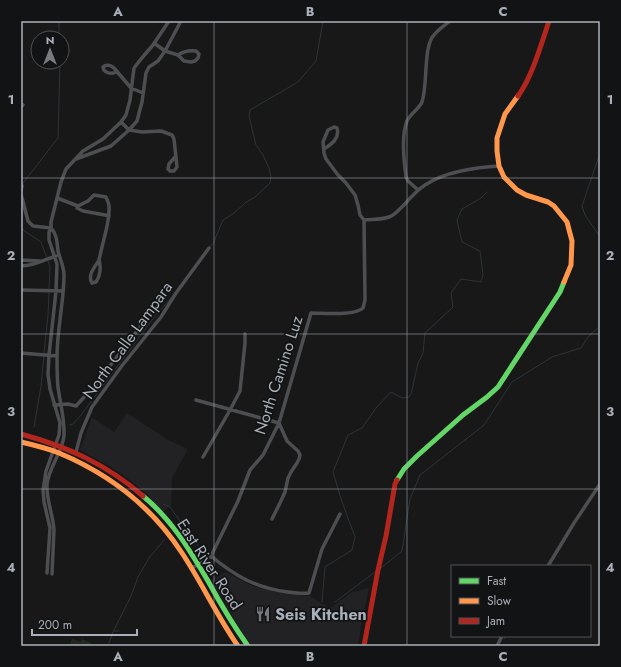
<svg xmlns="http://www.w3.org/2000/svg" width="621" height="667" viewBox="0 0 621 667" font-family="Jost,sans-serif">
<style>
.built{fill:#222224}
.green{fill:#222922}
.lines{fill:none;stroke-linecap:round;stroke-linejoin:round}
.stream{stroke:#2c343a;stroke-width:1}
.street{stroke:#4d4e51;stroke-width:3.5}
.fast{stroke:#63d668;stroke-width:5}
.slow{stroke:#ff974d;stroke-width:5}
.jam{stroke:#b3261e;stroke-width:5}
.grid{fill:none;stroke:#aab0b9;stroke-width:1;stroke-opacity:0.55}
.labels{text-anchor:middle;stroke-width:3.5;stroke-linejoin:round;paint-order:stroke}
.street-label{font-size:16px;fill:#aab0b9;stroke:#121314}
.poi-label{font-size:16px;font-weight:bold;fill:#aab0b9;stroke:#121314;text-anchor:start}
.neatline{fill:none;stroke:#aab0b9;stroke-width:1.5}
.grid-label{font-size:13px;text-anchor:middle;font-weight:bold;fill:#aab0b9}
</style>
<rect width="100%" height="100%" fill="#181818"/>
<path class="built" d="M127,413l41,27 20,9 -16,29 -1,27 -8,7 -14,-16 -18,-15 -20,-14 -31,-17 12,-33 22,15z
M225,572l28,14 12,3 45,7 12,8 4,1 3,4 23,-17 17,-4 -8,38 -3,20h-106l-10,-14 -31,-52z"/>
<path class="green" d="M72,639l9,3 1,-3 9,4 -1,3h-21z"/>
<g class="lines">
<path class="stream" d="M59,21v17
M600,153l-18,53 3,9 15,22
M23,183l35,-45 2,-76
M21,226l2,4 18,12 6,16
M210,246l3,-2 10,-24 11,-7 11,-10 10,-6 15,-14 1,-6 -2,-9 -6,-13 -7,-10 -7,-29 1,-6 48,-28 18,-21 7,-40
M48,261l2,6 -1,22
M44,353l4,-38 1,-22
M70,425l3,-1 8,-9 71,-95 19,-22
M34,427l7,-41 3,-30
M156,498l1,1
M163,504l7,3 27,38 4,3 6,2
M381,568l21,-17 8,-52 10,-24 64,-50 28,-43 40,-25 29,-9 7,-11 12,-11
M322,602l3,-35 27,-17 3,-13 -14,-38 -8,-27 15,-37 14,-7 14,-20 15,-16 11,6 7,-1 2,-3 7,-31 5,-10 2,-20 28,-26 -2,-14 10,-14 20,3 2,-7 -3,-24 -18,-9 -5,-22 5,-11 19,-11 6,-6
M335,602l40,-30
M114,631h5
M504,639l3,-3
M108,646l5,-14 18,-36 7,-19 11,-19 16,-19"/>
<path class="street" d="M154,43l11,8 13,4 6,6 7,1 4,-1 3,-3 1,-4 -3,-3c-7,-1 -12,0 -18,4
M117,72c-5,2 -13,2 -14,-5 3,-3 8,-2 11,1l17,20 12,5
M21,104l2,1 -2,2
M121,122l8,8 13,2 19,-1 11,4 2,4 3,28 -3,4h-4l-2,-2 1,-5 6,-7
M324,149c8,-5 16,-11 13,-21l-3,-1 -6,3 -5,12 1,11 2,6 12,16 8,8 9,12 3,10 2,10 4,5
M76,159l35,-13 18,-16 8,-9 5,-19 4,-29 3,-6 9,-6 7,-10 16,-30
M21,183l1,3 -1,5
M418,190l-10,-9 -2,-4c-2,-16 -5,-41 1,-56 3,-7 12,-12 15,-19 6,-17 1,-56 12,-67 4,-5 11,-10 16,-14
M21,194l7,27 5,5 18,2v-6l10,-40 5,-13 17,-18 20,-12 18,-17 5,-7 4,-15 4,-32 7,-9 12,-14 16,-24
M57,198l21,8
M364,220c8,-1 17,0 25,-3 6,-2 9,-7 14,-11 7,-8 14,-16 22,-21 19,-13 52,-18 74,-19
M99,259c2,8 1,17 -3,23l-4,1c-5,-8 3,-16 7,-23 1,-4 2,-9 3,-13 3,-13 8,-27 7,-41 0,-3 -2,-6 -3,-9l-12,-2 -6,6 -10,5 -1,2 6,3 22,4 4,1
M21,260l19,1
M21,266c14,0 22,-6 35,-10
M21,290l42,1
M21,353l36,3
M196,400l83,23 8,18 11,10 2,4 -1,4 -2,4 -6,9 -3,6 -3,14 -5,11 -8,16
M54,405l14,-1 8,2 20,-22 51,-66
M76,452l5,-19 11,-26 29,-40 40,-50 15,-24 33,-45
M203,457l27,-47 10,-19 5,-48v-9
M211,556c24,20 45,32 77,36 7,1 14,2 21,1l13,-44 18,-35
M548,566l26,-43 26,-39
M191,568l7,-3 13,-9 27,-55 12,-31 13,-15 16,-32 32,-110c13,0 43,3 52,-5l2,-8 -1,-80
M47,573l3,-45 -6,-26 -1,-12 3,-19 13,-36 1,-12 -10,-34 -2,-15 1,-19 7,-64 1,-27 -8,-24v-8l2,-4c6,6 6,15 7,23 2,8 6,16 6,24 0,27 -7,54 -7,82 0,10 0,20 1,30 2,16 7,32 6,49 -2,17 -15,31 -17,48 -1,16 6,30 7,46l-2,44
M497,646l5,-10"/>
<path class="fast" d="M397,480l7,-11 13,-13 46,-41 24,-18 11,-10 62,-95 4,-10
M143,496c29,24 46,53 65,85 12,22 25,44 40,65"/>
<path class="slow" d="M518,96l-13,18 -8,24v13l2,15 5,11 13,13 9,5 22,7 6,4 13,16 5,19 -1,24 -7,17
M21,442c13,3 26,6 38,11 50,21 93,54 123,100 20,30 35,63 56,93"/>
<path class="jam" d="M518,96c14,-19 23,-51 31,-75
M21,434c47,13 85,30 122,62
M364,646l14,-76 8,-34 9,-52 2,-4"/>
</g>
<path class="grid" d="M214,21v625M407,21v625M21,178h579M21,334h579M21,489h579"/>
<defs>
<g id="restaurant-bare" transform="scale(1.2)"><path d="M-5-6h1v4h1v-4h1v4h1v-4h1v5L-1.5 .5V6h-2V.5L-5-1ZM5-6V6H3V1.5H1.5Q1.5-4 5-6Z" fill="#777b81" stroke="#121314" stroke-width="2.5" paint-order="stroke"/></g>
</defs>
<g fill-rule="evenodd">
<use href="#restaurant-bare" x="263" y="614"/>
</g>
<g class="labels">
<g class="street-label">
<text transform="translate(127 340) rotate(-54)" y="6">North Calle Lampara</text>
<text transform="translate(278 375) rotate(-72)" y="6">North Camino Luz</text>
<text transform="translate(210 564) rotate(57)" y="6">East River Road</text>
</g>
<g class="poi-label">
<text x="275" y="620">Seis Kitchen</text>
</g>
</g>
<rect width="621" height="667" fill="none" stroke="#121314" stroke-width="44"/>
<rect x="451" y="565" width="140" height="72" fill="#121314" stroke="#4f5256"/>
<rect x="459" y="578" width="20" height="6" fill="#63d668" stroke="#4f5256"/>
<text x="487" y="585" font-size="12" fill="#aab0b9">Fast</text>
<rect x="459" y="598" width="20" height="6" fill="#ff974d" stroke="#4f5256"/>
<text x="487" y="605" font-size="12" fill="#aab0b9">Slow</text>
<rect x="459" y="618" width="20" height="6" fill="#b3261e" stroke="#4f5256"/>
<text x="487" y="625" font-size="12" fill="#aab0b9">Jam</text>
<g transform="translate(50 50)"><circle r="19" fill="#121314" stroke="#4f5256"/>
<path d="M0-3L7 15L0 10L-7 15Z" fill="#777b81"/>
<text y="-6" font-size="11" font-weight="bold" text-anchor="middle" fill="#aab0b9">N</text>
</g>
<path d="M32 629v6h105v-6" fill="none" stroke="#aab0b9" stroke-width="2"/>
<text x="38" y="629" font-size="12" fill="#aab0b9" stroke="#121314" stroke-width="3" paint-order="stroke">200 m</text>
<rect x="22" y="22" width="577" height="623" class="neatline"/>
<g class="grid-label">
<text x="118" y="16">A</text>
<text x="310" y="16">B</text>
<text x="503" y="16">C</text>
<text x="11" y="104">1</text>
<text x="610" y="104">1</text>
<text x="11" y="260">2</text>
<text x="610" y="260">2</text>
<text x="11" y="416">3</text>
<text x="610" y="416">3</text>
<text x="11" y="572">4</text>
<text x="610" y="572">4</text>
<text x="118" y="661">A</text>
<text x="310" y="661">B</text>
<text x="503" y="661">C</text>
</g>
</svg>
